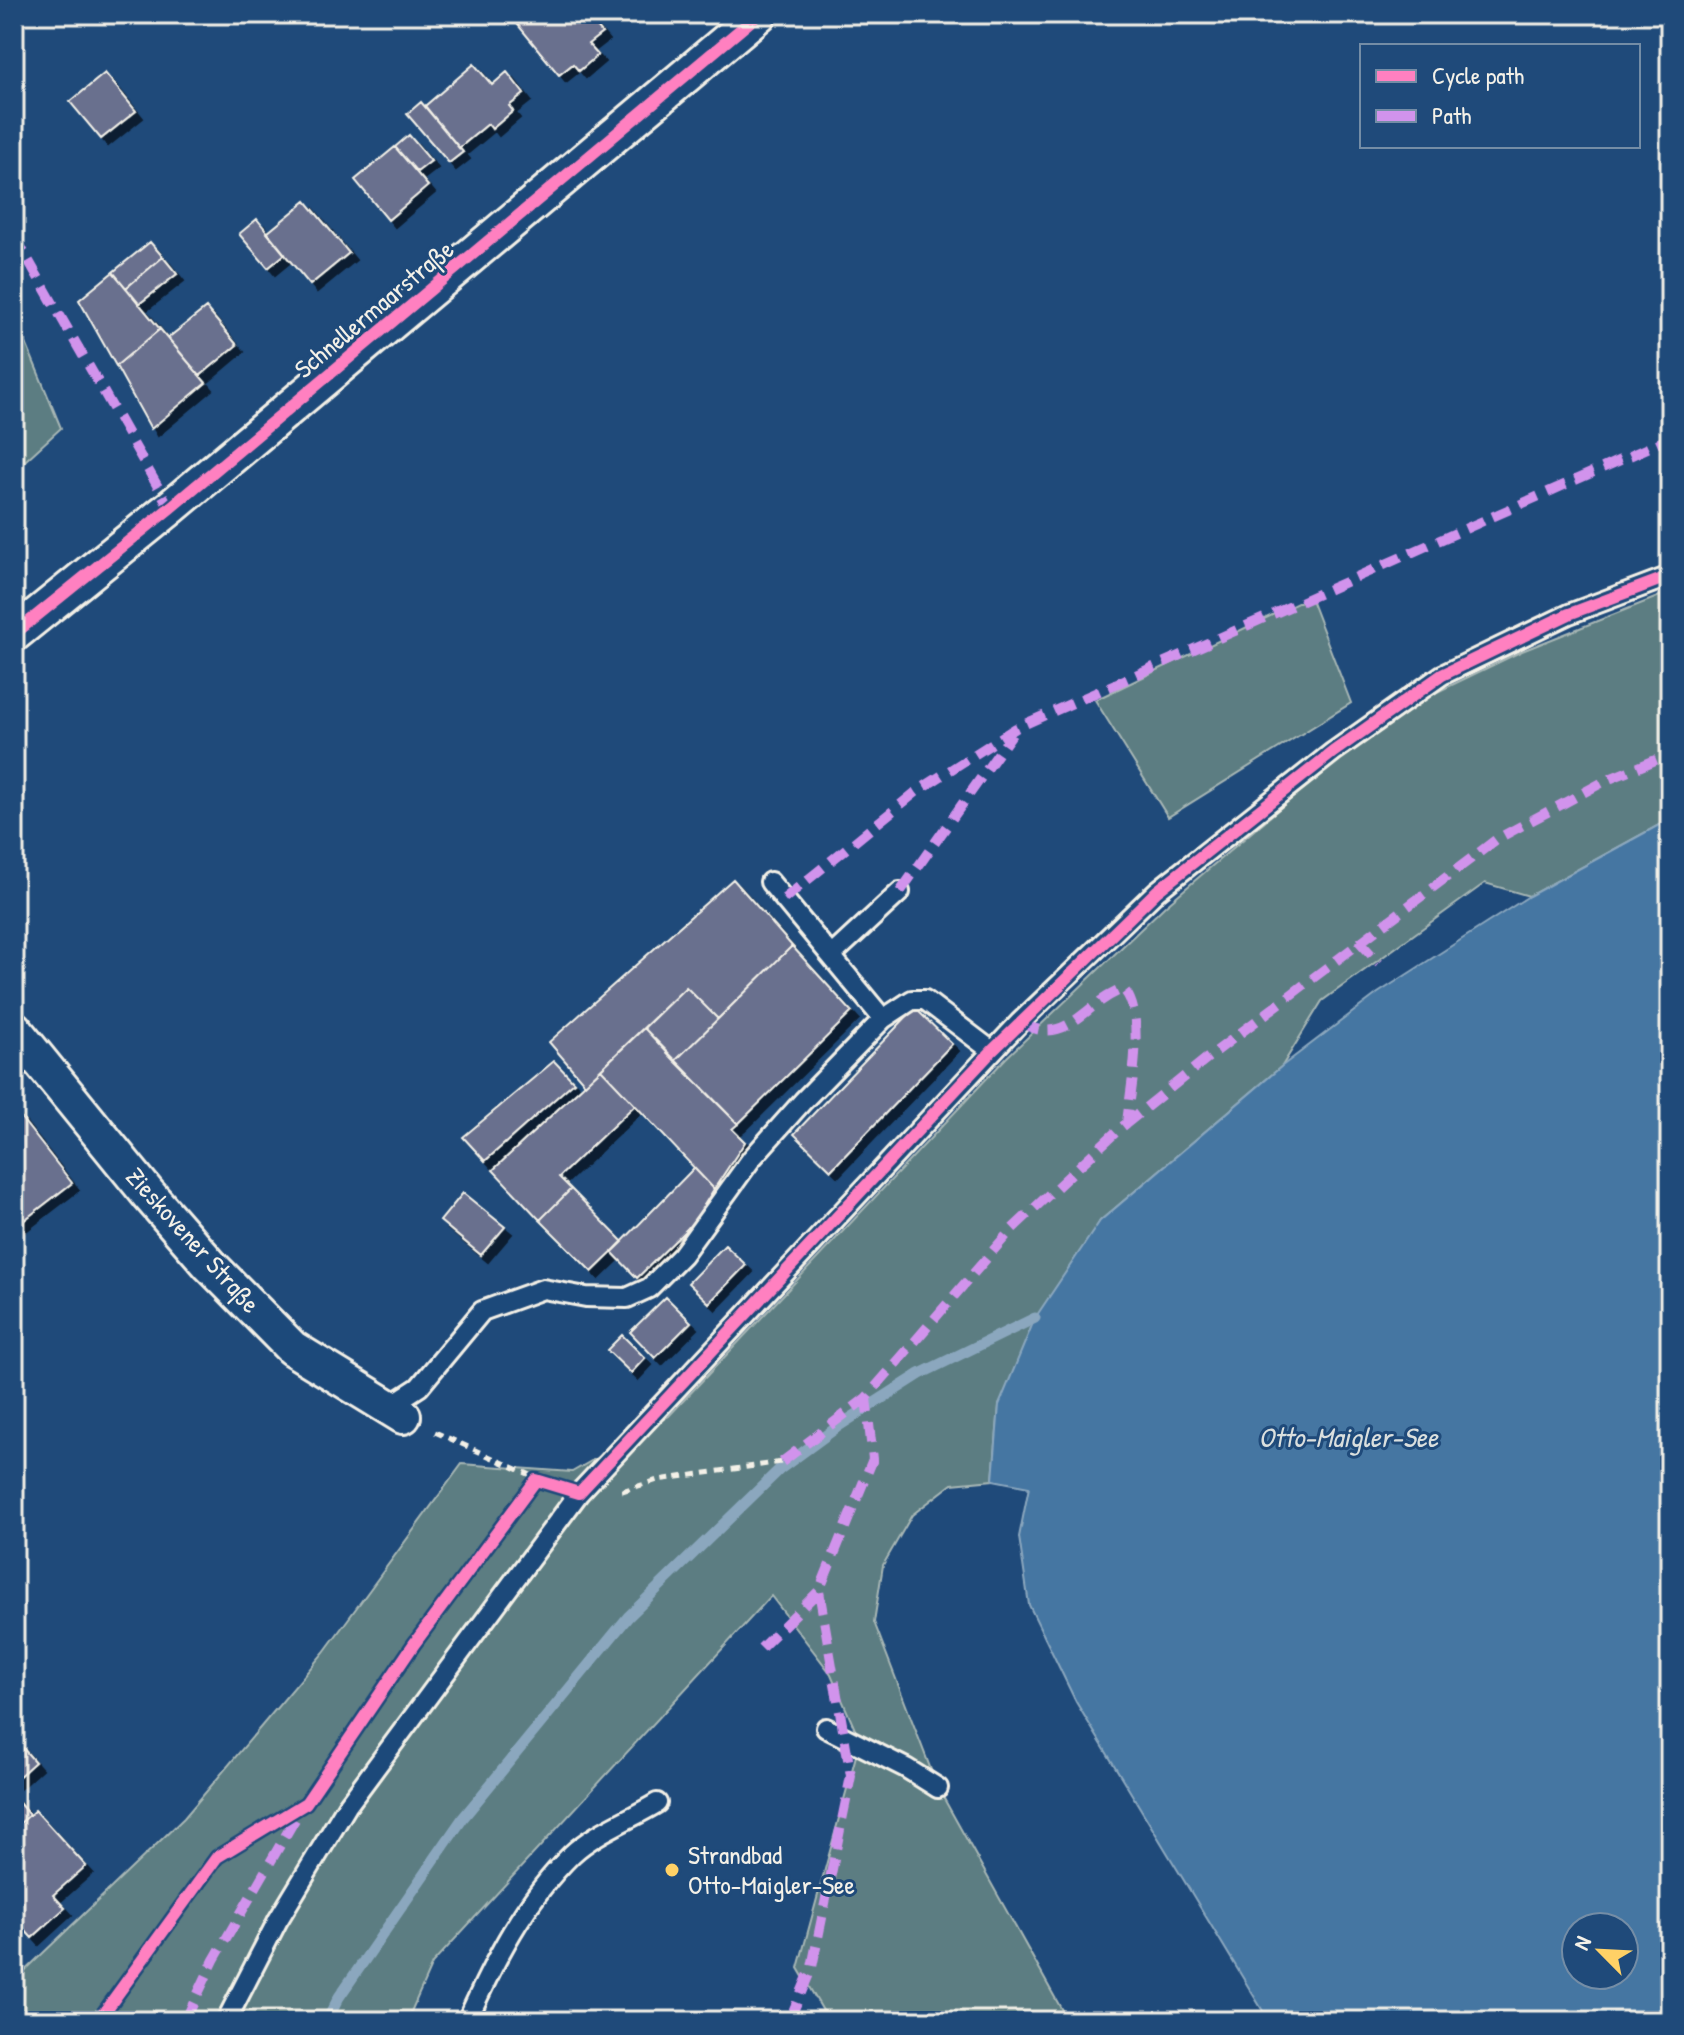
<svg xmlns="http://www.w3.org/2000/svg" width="1684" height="2035" viewBox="0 0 1684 2035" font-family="'Patrick Hand',sans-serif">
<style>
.green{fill:#5b7d82;stroke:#a8b7b5;stroke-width:2}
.water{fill:#4576a2;stroke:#8ba7be;stroke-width:2;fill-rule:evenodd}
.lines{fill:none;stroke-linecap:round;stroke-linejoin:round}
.stream{stroke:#8ba7be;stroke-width:11}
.building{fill:#69708e;stroke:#f4f1e8;stroke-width:2;filter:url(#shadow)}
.lane-casing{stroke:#f4f1e8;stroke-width:24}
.street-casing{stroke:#f4f1e8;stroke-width:40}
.path{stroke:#f4f1e8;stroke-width:5;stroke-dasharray:8 6;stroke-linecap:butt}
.lane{stroke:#1f4a7a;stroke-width:18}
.street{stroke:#1f4a7a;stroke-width:34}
.quiet{stroke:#d193ec;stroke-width:10;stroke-dasharray:20 10;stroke-linecap:butt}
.cycleway-casing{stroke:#1f4a7a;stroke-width:17}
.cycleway{stroke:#ff80c0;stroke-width:12}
.poi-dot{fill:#ffd166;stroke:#1f4a7a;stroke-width:3}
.labels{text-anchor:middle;stroke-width:6;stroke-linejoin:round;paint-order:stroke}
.street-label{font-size:26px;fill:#f4f1e8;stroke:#1f4a7a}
.poi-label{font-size:26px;fill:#f4f1e8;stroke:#1f4a7a;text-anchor:start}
.water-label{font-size:28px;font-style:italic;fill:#dadfde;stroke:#1f4a7a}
</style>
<defs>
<filter id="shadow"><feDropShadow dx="7" dy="7" stdDeviation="0" flood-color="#0009"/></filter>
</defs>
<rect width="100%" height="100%" fill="#1f4a7a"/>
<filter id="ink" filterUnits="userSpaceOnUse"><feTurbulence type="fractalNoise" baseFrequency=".0125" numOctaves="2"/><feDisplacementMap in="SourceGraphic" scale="16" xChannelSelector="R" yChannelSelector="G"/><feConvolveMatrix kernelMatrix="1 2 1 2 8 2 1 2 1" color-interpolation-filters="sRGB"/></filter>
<g filter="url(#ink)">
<path class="green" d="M14,314l47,114 -47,43z
M1670,592v227l-141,77 -44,-13 -163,118 -40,65 -182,155 -101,184 -6,75 -41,4 -40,31 -29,50 -9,57 64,166 130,233h-239l-31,-53 62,-227 -29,-67 -60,-78 -339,368 -25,57h-393v-40l170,-163 140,-166 138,-188 110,8 97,-56 337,-358 159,-152 169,-144 99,-68 89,-43z
M1310,597l41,106 -183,114 -73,-117z"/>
<path class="water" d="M1670,819v1202h-401l-193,-319 -47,-97 -10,-68 10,-50 -36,-7 6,-75 36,-87 65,-97 182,-155 96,-73 151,-97zM1576,1927h48v48h-48z"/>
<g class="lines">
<path class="stream" d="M327,2021l12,-24 124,-179 165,-201 152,-148 60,-44 80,-51 115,-56"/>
</g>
<path class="building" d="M509,14h77l16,19 -14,11 10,11 -19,16 -6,-7 -14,11z
M474,64l18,21 15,-13 17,22 -15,12 4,5 -21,18 -4,-5 -29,24 -34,-42z
M105,73l31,38 -35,28 -31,-37z
M421,102l42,50 -14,11 -42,-49z
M409,135l22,26 -14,11 -22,-25z
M395,147l33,39 -40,34 -33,-40z
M306,201l43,52 -39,32 -43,-52z
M257,219l28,35 -17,14 -29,-34z
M150,242l13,15 -37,31 -13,-16z
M163,257l14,17 -38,30 -13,-16z
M113,272l47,57 -44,37 -37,-66z
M206,308l31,37 -37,31 -32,-38z
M160,329l46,54 -55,46 -35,-63z
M733,879l59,67 -74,73 -32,-32 -101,97 -36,-42z
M792,946l60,66 -114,112 -63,-63z
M686,987l32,32 -43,42 -31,-33z
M915,1008l37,36 -121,126 -37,-36z
M644,1028l94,96 -6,5 13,13 -31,47 -113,-120z
M554,1061l20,21 -89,79 -22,-24z
M601,1069l34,36 -76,72 12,12 -31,31 -47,-50z
M14,1109l58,74 -58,45z
M694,1168l20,21 -21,34 -56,55 -25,-26z
M571,1189l52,53 -31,30 -52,-52z
M463,1193l42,34 -24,28 -41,-34z
M725,1245l21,20 -37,38 -21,-20z
M666,1297l25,25 -36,36 -25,-26z
M622,1335l23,23 -14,15 -24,-23z
M14,1738l21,24 -21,19z
M14,1797l15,18 -15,14z
M35,1810l51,56 -33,29 12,13 -33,30 -18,-20v-89z"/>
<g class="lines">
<g class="lane-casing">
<path id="lane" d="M770,882l113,137
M831,956l69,-64
M388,1407l31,-20 63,-76 61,-22 43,8 41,1 22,-10 33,-33 70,-97 51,-57 80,-82 29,-19h13l67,51
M826,1728l80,40 32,20
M226,2021l52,-101 69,-114 232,-313 441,-471 137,-131 176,-139 109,-77 127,-61 101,-38
M467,2021c27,-60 57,-120 105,-167 22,-21 59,-35 85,-51"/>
</g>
<g class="street-casing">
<path id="street" d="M14,634l156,-126 589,-494
M14,1029l135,166 61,70 82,83 111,68"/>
</g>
<path class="path" d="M435,1432l118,53
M622,1491l36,-11 124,-18"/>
<use href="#lane" class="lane"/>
<use href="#street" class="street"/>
<path class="quiet" d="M14,235l156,273
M900,892l112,-158
M784,899l132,-107 100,-64 654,-290
M1358,940l21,23
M1020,1022c47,27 62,-18 103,-33 24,22 7,103 4,134
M782,1462l84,-64 145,-168 106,-99 89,-72 291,-220 110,-59 63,-26
M761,1648l58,-57
M185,2021l29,-61 84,-146
M789,2021l23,-54 39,-191 -32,-185 54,-132 -7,-61"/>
<g class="cycleway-casing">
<path id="cycleway" d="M14,634l156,-126 589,-494
M98,2021l119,-164 89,-54 108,-159 122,-164 43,13 413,-442 165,-160 176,-139 109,-77 127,-61 101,-38"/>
</g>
<use href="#cycleway" class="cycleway"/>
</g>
</g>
<circle class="poi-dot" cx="672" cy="1870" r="8"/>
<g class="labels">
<g class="street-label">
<text transform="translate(374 309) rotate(-40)" y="9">Schnellermaarstraße</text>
<text transform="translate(193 1240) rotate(48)" y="9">Zieskovener Straße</text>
</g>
<g class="poi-label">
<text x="688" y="1864">Strandbad<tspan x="688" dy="30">Otto-Maigler-See</tspan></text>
</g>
<g class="water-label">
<text x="1348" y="1447">Otto-Maigler-See</text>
</g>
</g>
<rect width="1684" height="2035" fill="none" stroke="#1f4a7a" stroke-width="48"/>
<rect x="24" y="24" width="1636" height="1987" fill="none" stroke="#f4f1e8" stroke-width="3" filter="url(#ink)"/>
<rect x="1360" y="44" width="280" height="104" fill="#1f4a7a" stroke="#748da6" stroke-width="2"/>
<rect x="1376" y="70" width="40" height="12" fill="#ff80c0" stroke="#748da6" stroke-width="2"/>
<text x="1432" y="84" font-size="24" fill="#f4f1e8">Cycle path</text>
<rect x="1376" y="110" width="40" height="12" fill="#d193ec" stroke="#748da6" stroke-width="2"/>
<text x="1432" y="124" font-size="24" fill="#f4f1e8">Path</text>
<g transform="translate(1600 1951) rotate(294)"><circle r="38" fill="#1f4a7a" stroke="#748da6" stroke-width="2"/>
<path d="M0-6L14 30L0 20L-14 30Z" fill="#ffd166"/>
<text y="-12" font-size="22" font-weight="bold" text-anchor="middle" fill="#f4f1e8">N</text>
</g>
</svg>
